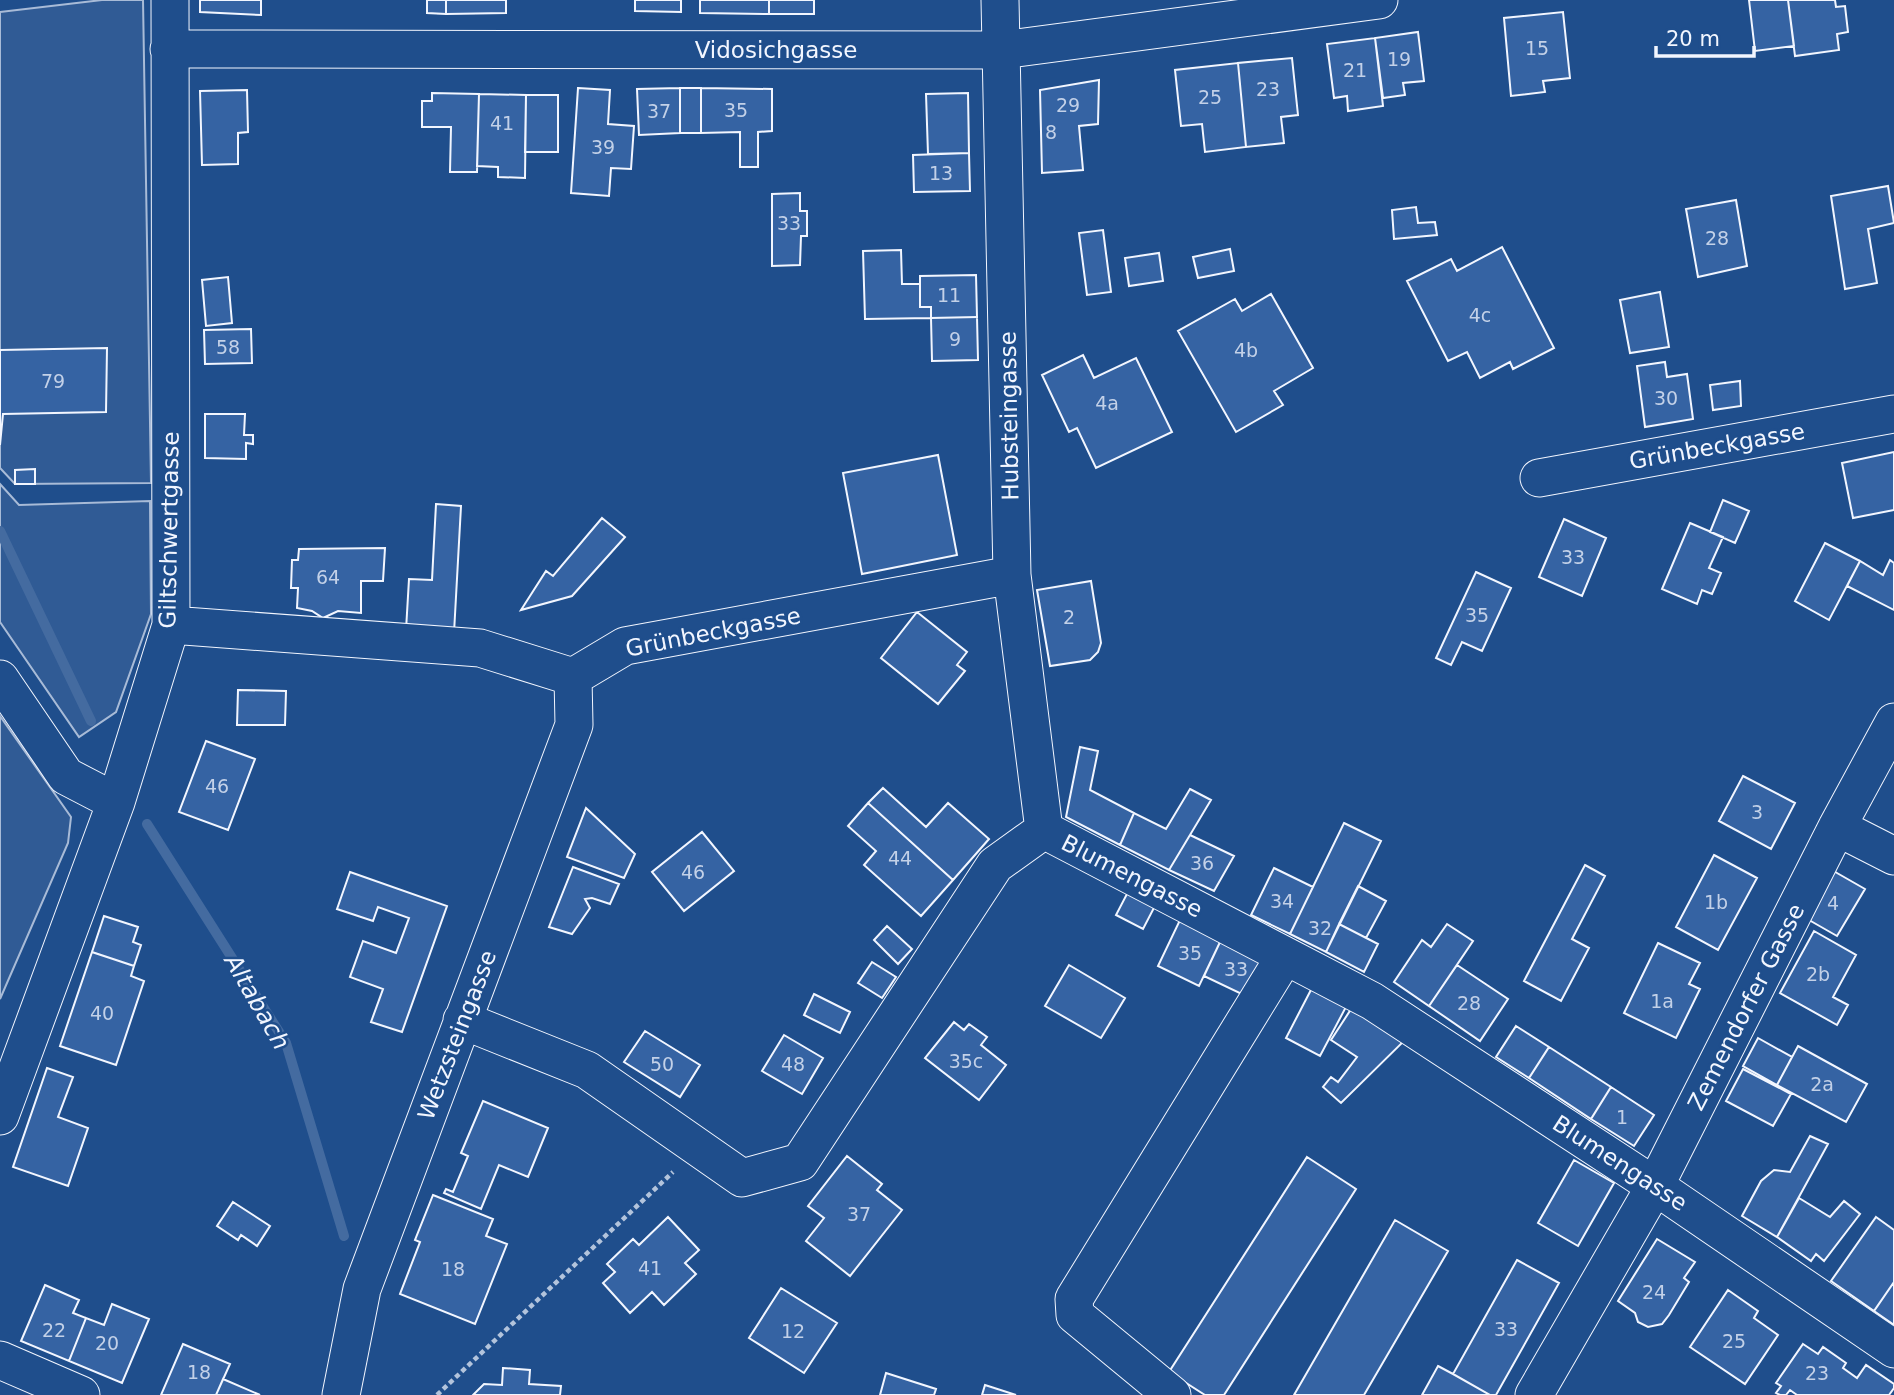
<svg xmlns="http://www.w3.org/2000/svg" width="1894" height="1395" viewBox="0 0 1894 1395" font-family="'DejaVu Sans',sans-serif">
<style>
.built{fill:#305b95;stroke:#a8bbd7;stroke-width:2}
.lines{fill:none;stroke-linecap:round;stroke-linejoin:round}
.stream{stroke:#446ba0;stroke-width:10}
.building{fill:#3563a3;stroke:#f2f6ff;stroke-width:2}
.minor-casing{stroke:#f2f6ff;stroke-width:39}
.path{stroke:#b3c4dc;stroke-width:4.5;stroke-dasharray:5 3.5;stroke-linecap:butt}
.minor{stroke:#1f4e8c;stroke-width:37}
.labels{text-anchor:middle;stroke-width:5;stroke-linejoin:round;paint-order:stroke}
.number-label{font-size:19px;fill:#c3d1e8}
.street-label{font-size:23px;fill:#f2f6ff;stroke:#1f4e8c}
.water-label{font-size:24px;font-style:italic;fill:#f2f6ff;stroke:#1f4e8c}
</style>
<rect width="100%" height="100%" fill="#1f4e8c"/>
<path class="built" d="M102,0h41l8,483 -136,1 -15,-16v-456z
M0,484l19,21 131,-4 1,113 -35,98 -37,25 -79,-115z
M0,716l71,101 -3,26 -68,156z"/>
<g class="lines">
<path class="stream" d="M0,531l91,190
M147,824l139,219 58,193"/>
</g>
<path class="building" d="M200,0h61v15l-61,-3z
M427,0h19v14l-19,-1z
M446,0h60v13l-60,1z
M635,0h46v12l-46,-1z
M700,0h69v14l-69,-1z
M769,0h45v14h-45z
M1749,0h39l6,46 -39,5z
M1788,0h47l1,7 9,-1 3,26 -11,2 2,16 -44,6z
M1563,12l7,66 -27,3 2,11 -34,4 -7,-78z
M1418,32l6,49 -21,2 2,12 -22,3 -8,-60z
M1375,38l8,68 -35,5 -1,-15 -13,2 -7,-54z
M1292,58l6,57 -17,2 3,26 -38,4 -8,-84z
M1238,63l8,84 -41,5 -3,-28 -21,2 -6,-56z
M1099,80l-1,44 -19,2 4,44 -41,3 -2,-83z
M578,88l32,2 -2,34 26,2 -3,43 -20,-1 -2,28 -38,-3z
M680,88v45l-41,2 -2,-46z
M680,88h21v45h-21z
M701,88l71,1v42l-14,1v35h-18v-35l-39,1z
M247,90l1,42 -10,1v31l-36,1 -2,-74z
M432,93l47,1 -2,78h-27l1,-45h-29v-26h10z
M968,93l1,60 -41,1 -2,-60z
M479,94l47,1 -1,83 -27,-1v-10l-21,-1z
M526,95h32v57h-33z
M969,153l1,38 -56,1 -1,-37z
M1888,186l6,37 -26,6 9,54 -32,6 -14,-93z
M800,193v18h7v25h-6l-1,29 -28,1v-72z
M1736,200l11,66 -49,11 -12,-68z
M1416,207l2,16 17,-1 2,13 -43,4 -2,-29z
M1103,230l8,62 -24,3 -8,-62z
M1502,247l52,101 -41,21 -3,-7 -30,16 -13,-26 -19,9 -41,-80 44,-22 6,12z
M1230,249l4,22 -36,7 -5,-21z
M901,250l1,34h18v23h11v11l-66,1 -2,-68z
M1159,253l4,28 -34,5 -4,-28z
M976,275l1,42 -46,1v-11h-11v-31z
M228,277l4,46 -26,3 -4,-46z
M1660,292l9,55 -39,6 -10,-53z
M1271,294l42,74 -39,23 9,14 -47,27 -58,-101 57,-32 7,12z
M977,317l1,43 -46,1 -1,-43z
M251,329l1,34 -47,1 -1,-34z
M107,348l-1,64 -103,2 -3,31v-95z
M1083,355l11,23 42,-20 36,74 -76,36 -19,-40 -8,4 -27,-57z
M1665,362l2,15 20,-3 6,45 -48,8 -8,-61z
M1740,381l1,25 -28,4 -3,-25z
M205,414h40l-1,21h9v9l-7,-1v16l-41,-1z
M1894,452v58l-41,8 -11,-55z
M938,455l19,100 -95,19 -19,-101z
M35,469v15h-20v-14z
M1723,500l26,11 -14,32 -25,-11z
M436,504l25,2 -7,127 -48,-3 3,-51 23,1z
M602,518l23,19 -53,59 -51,14 25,-39 7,5z
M1564,519l42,19 -24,58 -43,-19z
M1690,523l33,14 -14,31 12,5 -9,21 -10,-4 -5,14 -35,-15z
M1825,543l35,18 -31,59 -34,-19z
M385,548l-2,33h-22v32l-23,-2 -15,7 -11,-7 -15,-3 1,-20h-7l1,-28h6l1,-11z
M1890,560l4,3v47l-47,-24 13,-25 23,14z
M1476,572l35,16 -29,63 -20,-9 -11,23 -15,-7z
M1091,581l10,62 -3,9 -8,8 -40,6 -13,-76z
M917,612l50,40 -10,13 8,6 -27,33 -57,-46z
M238,690l48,1 -1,34h-48z
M206,741l49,18 -27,71 -49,-18z
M1080,747l18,4 -8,39 44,23 -14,32 -54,-28z
M1743,776l52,27 -24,46 -52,-28z
M883,788l43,39 22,-24 41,36 -36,41 -85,-77z
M1190,789l21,11 -42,70 -49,-25 14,-32 32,16z
M868,803l85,77 -32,36 -57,-51 12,-14 -28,-25z
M586,808l49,46 -11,24 -57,-21z
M1344,823l37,18 -55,111 -36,-18z
M702,832l32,39 -50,40 -32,-39z
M1190,835l44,21 -20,35 -45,-21z
M1714,855l43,23 -39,72 -42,-23z
M1585,865l20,11 -33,63 17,9 -28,53 -37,-20z
M573,867l46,17 -9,20 -18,-6 -7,1 5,9 -18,26 -23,-7z
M1274,868l39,19 -23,47 -39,-19z
M1830,869l35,20 -28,47 -35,-20z
M350,872l97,34 -45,126 -31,-10 12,-33 -33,-12 13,-36 33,12 13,-35 -31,-11 -5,14 -36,-12z
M1358,886l28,15 -20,37 -27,-14z
M1129,890l27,14 -13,25 -27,-14z
M104,916l34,11 -5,15 8,3 -7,21 -42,-14z
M1180,920l41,20 -22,46 -41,-20z
M1339,924l39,20 -14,28 -38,-20z
M1447,924l26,17 -44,65 -35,-24 28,-42 9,7z
M887,926l25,23 -14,15 -24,-24z
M1814,931l42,24 -23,42 15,8 -11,20 -57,-32z
M1221,940l47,22 -18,36 -46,-22z
M1658,943l42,20 -11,21 11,5 -24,49 -52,-25z
M92,952l42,14 -3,10 13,5 -28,84 -56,-19z
M872,962l24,15 -14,21 -24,-15z
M1069,965l56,33 -24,40 -56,-32z
M1457,965l51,34 -28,42 -51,-35z
M1313,986l34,19 -27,51 -34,-18z
M814,994l36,18 -10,21 -36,-18z
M1355,1003l51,36 -65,64 -18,-16 8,-10 7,5 19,-25 -26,-17z
M954,1022l10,8 5,-6 18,13 -6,8 25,20 -27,35 -54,-42z
M1516,1026l33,21 -20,31 -33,-21z
M645,1031l55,34 -20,32 -56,-35z
M784,1035l39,23 -21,36 -40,-23z
M1758,1038l34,19 -15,28 -34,-19z
M1798,1046l69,38 -21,38 -69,-37z
M1549,1047l62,40 -20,32 -62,-41z
M47,1068l26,9 -15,40 30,11 -20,58 -55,-19z
M1743,1069l48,25 -18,32 -47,-25z
M1611,1087l43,28 -20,31 -43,-27z
M483,1101l65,27 -20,49 -29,-12 -18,44 -37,-16 2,-4 7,3 15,-36 -7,-3z
M1810,1136l18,8 -51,93 -35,-21 19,-35 13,-11 16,2z
M847,1156l35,28 -5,6 25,20 -52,66 -44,-35 18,-23 -16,-12z
M1307,1157l49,32 -132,206h-19l-36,-23z
M1574,1160l40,23 -36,63 -40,-23z
M433,1195l60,24 -7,17 21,8 -32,80 -75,-30 20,-52 -5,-2z
M1799,1198l31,19 14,-16 16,13 -36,47 -8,-7 -5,7 -34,-24z
M233,1202l37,24 -13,20 -16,-11 -3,5 -21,-14z
M668,1217l31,33 -14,13 11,11 -32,31 -12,-13 -22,21 -27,-30 12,-11 -8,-8 26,-25 6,6z
M1876,1217l18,13v52l-20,29 -43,-30z
M1395,1220l53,31 -84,144h-70z
M1657,1239l38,23 -11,16 5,4 -20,33 -7,9 -14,3 -10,-5 -3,-9 -17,-12z
M1517,1260l42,23 -63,112h-6l-37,-21z
M1894,1282v43l-20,-14z
M45,1285l34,15 -6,13 13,5 -17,43 -48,-20z
M781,1288l56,35 -33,50 -55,-35z
M1728,1290l30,21 -4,7 24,17 -33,49 -55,-37z
M112,1304l37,15 -27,64 -53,-22 17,-43 18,7z
M183,1344l47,20 -14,31h-55z
M1803,1344l15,10 5,-7 23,16 -3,5 14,10 9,-13 28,19v4l-5,7h-92l-7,-5 -4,5h-6l-4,-2 5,-7 -5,-3z
M1438,1366l15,8 37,21h-68z
M503,1368l27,2 -1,14 32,2 -1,9h-87l11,-11 18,1z
M886,1373l50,16 -2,6h-54z
M223,1379l37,16h-44z
M985,1385l31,10h-34z"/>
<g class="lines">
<g class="minor-casing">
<path id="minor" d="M1000,0l12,575 32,255
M169,49l833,1 377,-50
M1539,478l355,-64
M171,625l309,23 93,29 52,-31 387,-71
M0,679l66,97 50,26
M1837,827l57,29
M462,1020l125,50 155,108 58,-16 195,-297 49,-35 328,171 283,185 239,163
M0,1116l116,-314 55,-177 -1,-625
M0,1360l81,35
M341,1395l21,-106 212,-564 -1,-48
M1172,1395l-97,-80 -1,-16 211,-343
M1534,1395l121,-209 182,-359 57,-105"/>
</g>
<path class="path" d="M437,1395l236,-223"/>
<use href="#minor" class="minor"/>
</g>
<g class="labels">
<g class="number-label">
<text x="1537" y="55">15</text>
<text x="1399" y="66">19</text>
<text x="1355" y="77">21</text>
<text x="1268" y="96">23</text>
<text x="1210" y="104">25</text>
<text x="1068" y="112">29</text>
<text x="736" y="117">35</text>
<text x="659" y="118">37</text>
<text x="502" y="130">41</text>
<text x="1051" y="139">8</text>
<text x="603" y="154">39</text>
<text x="941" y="180">13</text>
<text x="789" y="230">33</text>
<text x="1717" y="245">28</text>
<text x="949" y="302">11</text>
<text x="1480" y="322">4c</text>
<text x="955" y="346">9</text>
<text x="228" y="354">58</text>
<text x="1246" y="357">4b</text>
<text x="53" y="388">79</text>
<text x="1666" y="405">30</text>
<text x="1107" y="410">4a</text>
<text x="1573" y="564">33</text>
<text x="328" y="584">64</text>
<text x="1477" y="622">35</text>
<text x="1069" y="624">2</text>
<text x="217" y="793">46</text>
<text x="1757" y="819">3</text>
<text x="900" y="865">44</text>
<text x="1202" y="870">36</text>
<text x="693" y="879">46</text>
<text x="1282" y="908">34</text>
<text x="1716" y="909">1b</text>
<text x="1833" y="910">4</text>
<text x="1320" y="935">32</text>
<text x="1190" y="960">35</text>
<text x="1236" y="976">33</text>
<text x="1818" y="981">2b</text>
<text x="1662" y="1008">1a</text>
<text x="1469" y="1010">28</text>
<text x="102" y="1020">40</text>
<text x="966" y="1068">35c</text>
<text x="662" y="1071">50</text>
<text x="793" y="1071">48</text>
<text x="1822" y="1091">2a</text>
<text x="1622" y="1124">1</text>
<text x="859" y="1221">37</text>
<text x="650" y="1275">41</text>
<text x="453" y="1276">18</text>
<text x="1654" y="1299">24</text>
<text x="1506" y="1336">33</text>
<text x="54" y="1337">22</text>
<text x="793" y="1338">12</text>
<text x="1734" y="1348">25</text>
<text x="107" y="1350">20</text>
<text x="199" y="1379">18</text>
<text x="1817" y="1380">23</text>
</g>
<g class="street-label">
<text x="776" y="58">Vidosichgasse</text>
<text transform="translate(1009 416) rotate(-91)" y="8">Hubsteingasse</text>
<text transform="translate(1717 446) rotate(-10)" y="8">Grünbeckgasse</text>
<text transform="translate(169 530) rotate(-89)" y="8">Giltschwertgasse</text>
<text transform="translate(713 632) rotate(-11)" y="8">Grünbeckgasse</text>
<text transform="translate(1132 876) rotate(27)" y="8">Blumengasse</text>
<text transform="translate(1746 1007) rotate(-63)" y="8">Zemendorfer Gasse</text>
<text transform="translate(457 1035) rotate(-69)" y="8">Wetzsteingasse</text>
<text transform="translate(1620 1163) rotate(33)" y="8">Blumengasse</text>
</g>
<g class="water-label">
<text transform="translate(257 1002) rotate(60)" y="8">Altabach</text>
</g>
</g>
<path d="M1656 46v10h98v-10" fill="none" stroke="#f2f6ff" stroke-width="3.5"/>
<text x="1666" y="46" font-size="21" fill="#f2f6ff" stroke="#1f4e8c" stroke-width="5" paint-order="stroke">20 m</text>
</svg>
